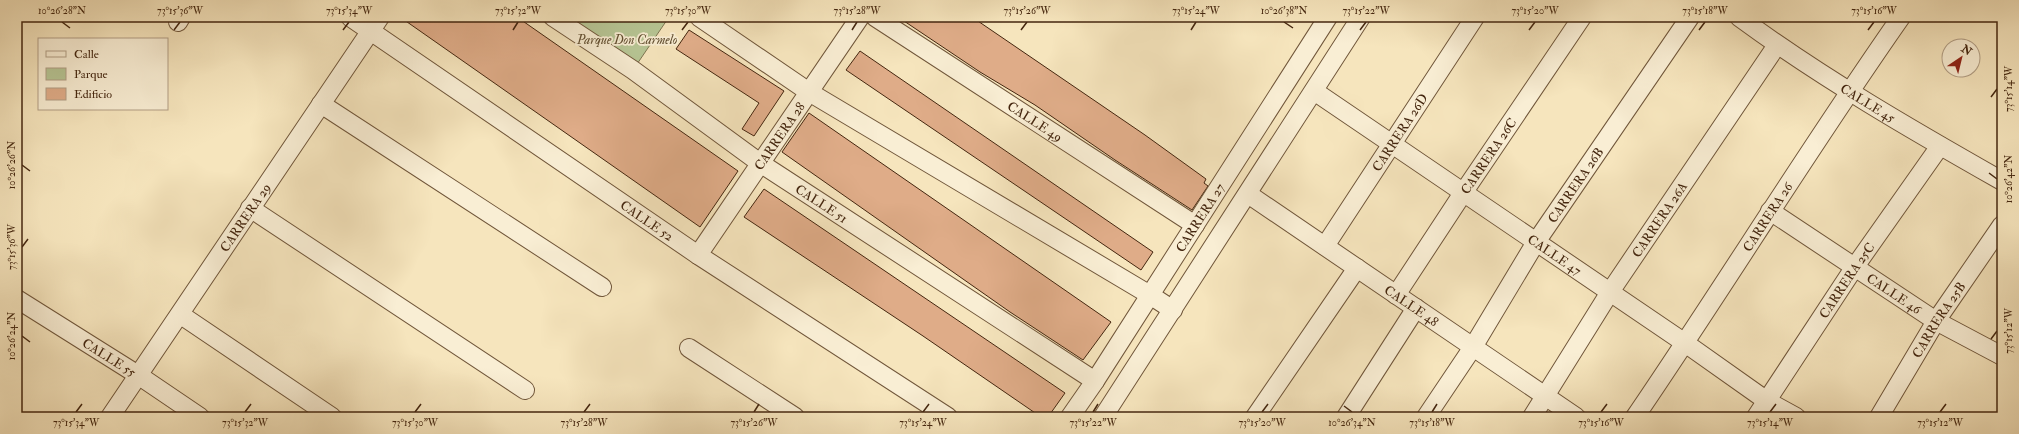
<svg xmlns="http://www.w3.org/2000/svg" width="2019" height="434" viewBox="0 0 2019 434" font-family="'IM FELL Double Pica',serif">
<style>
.green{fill:#b7c695;stroke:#7e7652}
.building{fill:#dfac88;stroke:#44260f}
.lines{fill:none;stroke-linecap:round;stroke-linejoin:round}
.minor-casing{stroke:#70563a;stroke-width:20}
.minor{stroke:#f9eed4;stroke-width:18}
.ticks{fill:none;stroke:#44260f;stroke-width:1.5}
.labels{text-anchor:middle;stroke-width:3.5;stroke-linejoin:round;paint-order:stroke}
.park-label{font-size:13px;font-style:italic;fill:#614e30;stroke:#f9eed4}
.street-label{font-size:13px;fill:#44260f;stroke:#f9eed4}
.neatline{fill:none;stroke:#44260f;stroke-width:1.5}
.ticks-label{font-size:10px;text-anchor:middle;fill:#44260f}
</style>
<rect width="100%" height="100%" fill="#f6e5bd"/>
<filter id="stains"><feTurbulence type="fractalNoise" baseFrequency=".005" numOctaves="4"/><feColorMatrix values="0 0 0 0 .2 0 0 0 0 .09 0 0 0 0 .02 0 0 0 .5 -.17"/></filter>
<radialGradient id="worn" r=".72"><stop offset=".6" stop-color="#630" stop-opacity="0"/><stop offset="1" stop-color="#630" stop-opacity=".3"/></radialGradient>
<path class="green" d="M551,17h118l-36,53z"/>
<path class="building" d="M400,17h117l221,154 -38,56z
M898,17h74l173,118 61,44 -2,4 4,3 -16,24 -77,-50 -80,-55 -55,-33z
M689,30l95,61 -30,45 -12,-7 17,-26 -83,-54z
M860,51l293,201 -12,18 -295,-200z
M809,113l302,209 -28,38 -73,-48 -228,-160z
M764,189l301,204 -17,24h-7l-118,-81 -179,-119z"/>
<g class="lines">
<g class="minor-casing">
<g id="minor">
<path id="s1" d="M350,17l348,238 250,162"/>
<path id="s2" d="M553,17l80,53 127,93 335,218"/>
<path d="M699,17l110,75 341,203 23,15"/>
<path id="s3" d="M875,17l320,208"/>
<path id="s4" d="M1739,17c83,61 173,113 263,164"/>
<path d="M178,22l3,-5"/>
<path id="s5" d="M1314,91l371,252 82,58 29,16"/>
<path d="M321,104l281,183"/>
<path id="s6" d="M1248,194l328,223"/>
<path d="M250,208l275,182"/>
<path id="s7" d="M1770,211l166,110 66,35"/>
<path id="s8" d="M1325,246l150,-229"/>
<path id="s9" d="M698,255l162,-238"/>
<path id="s10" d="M1396,295l67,-102 119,-176"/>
<path id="s11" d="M17,299l121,76 62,42"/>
<path d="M181,315l151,102"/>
<path d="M689,348l106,69"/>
<path id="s12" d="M110,417l270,-400"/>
<path id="s13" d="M1070,417l25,-36 233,-364"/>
<path d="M1103,417l258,-400"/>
<path d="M1255,417l102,-149"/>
<path d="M1346,417l70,-109"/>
<path id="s14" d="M1426,417l47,-70 63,-105 154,-225"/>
<path id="s15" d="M1532,417l78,-125 167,-247"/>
<path id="s16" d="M1635,417c90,-132 174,-269 266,-400"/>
<path id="s17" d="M1756,417l98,-149 86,-122"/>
<path id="s18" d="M1879,417l57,-96 66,-96"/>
</g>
</g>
<use href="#minor" class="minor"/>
</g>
<path class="ticks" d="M62,22l8,6M1284,22l9,6M174,30l6,-8M343,30l6,-8M513,30l5,-8M682,30l6,-8M852,30l5,-8M1021,30l6,-8M1191,30l5,-8M1360,30l6,-8M1529,30l6,-8M1699,30l6,-8M1868,30l6,-8M1991,97l6,-8M22,165l8,6M1989,173l8,6M22,247l6,-8M22,336l8,6M1991,339l6,-8M1344,406l8,6M76,412l6,-8M245,412l6,-8M415,412l6,-8M584,412l6,-8M754,412l5,-8M923,412l6,-8M1093,412l5,-8M1262,412l6,-8M1432,412l5,-8M1601,412l6,-8M1770,412l6,-8M1940,412l6,-8"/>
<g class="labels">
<g class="park-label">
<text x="627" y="44">Parque Don Carmelo</text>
</g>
<g class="street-label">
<text dy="5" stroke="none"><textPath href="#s4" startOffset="155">CALLE 45</textPath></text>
<text dy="5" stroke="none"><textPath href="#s3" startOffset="191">CALLE 49</textPath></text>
<text dy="5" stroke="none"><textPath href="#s8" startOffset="136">CARRERA 26D</textPath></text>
<text dy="5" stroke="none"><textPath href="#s9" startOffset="144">CARRERA 28</textPath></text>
<text dy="5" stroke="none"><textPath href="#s10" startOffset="167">CARRERA 26C</textPath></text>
<text dy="5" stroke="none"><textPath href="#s14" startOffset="276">CARRERA 26B</textPath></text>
<text dy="5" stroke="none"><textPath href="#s2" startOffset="327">CALLE 51</textPath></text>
<text dy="5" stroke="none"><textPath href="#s16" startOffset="240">CARRERA 26</textPath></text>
<text dy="5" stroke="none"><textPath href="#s12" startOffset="241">CARRERA 29</textPath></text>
<text dy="5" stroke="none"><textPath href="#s13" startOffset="238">CARRERA 27</textPath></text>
<text dy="5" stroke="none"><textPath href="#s15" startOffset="235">CARRERA 26A</textPath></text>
<text dy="5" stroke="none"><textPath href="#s1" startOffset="360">CALLE 52</textPath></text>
<text dy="5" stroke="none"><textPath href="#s5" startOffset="291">CALLE 47</textPath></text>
<text dy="5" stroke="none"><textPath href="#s17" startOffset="164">CARRERA 25C</textPath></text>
<text dy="5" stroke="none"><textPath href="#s7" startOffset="149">CALLE 46</textPath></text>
<text dy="5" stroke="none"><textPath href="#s6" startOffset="198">CALLE 48</textPath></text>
<text dy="5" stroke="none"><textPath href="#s18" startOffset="114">CARRERA 25B</textPath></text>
<text dy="5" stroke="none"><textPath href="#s11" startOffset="109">CALLE 55</textPath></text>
</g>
</g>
<rect width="2019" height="434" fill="none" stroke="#f6e5bd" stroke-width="44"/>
<rect x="38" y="38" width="130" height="72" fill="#f9eed4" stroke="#b19e85"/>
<rect x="46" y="51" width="20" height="6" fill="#f9eed4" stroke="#b19e85"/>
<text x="74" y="58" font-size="12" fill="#44260f">Calle</text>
<rect x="46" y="68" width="20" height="12" fill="#b7c695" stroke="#b19e85"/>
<text x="74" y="78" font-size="12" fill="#44260f">Parque</text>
<rect x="46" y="88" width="20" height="12" fill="#dfac88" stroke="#b19e85"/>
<text x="74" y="98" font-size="12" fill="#44260f">Edificio</text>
<g transform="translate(1961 58) rotate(35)"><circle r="19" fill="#f9eed4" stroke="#b19e85"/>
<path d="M0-3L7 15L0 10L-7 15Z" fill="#8f2418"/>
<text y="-6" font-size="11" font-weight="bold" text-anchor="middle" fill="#44260f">N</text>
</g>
<rect x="22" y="22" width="1975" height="390" class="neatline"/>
<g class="ticks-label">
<text x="62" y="14">10°26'28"N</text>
<text x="180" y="14">73°15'36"W</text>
<text x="349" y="14">73°15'34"W</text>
<text x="518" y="14">73°15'32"W</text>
<text x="688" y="14">73°15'30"W</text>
<text x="857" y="14">73°15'28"W</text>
<text x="1027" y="14">73°15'26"W</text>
<text x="1196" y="14">73°15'24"W</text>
<text x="1284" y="14">10°26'38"N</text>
<text x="1366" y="14">73°15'22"W</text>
<text x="1535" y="14">73°15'20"W</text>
<text x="1705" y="14">73°15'18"W</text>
<text x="1874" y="14">73°15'16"W</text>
<text transform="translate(2008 89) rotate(-90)" y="4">73°15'14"W</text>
<text transform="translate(11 165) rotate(-90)" y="4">10°26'26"N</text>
<text transform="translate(2008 179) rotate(-90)" y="4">10°26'42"N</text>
<text transform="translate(11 247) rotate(-90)" y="4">73°15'36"W</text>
<text transform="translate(2008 331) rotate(-90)" y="4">73°15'12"W</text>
<text transform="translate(11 336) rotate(-90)" y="4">10°26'24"N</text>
<text x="76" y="426">73°15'34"W</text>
<text x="245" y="426">73°15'32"W</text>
<text x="415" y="426">73°15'30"W</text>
<text x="584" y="426">73°15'28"W</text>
<text x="754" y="426">73°15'26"W</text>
<text x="923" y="426">73°15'24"W</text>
<text x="1093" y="426">73°15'22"W</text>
<text x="1262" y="426">73°15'20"W</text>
<text x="1352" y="426">10°26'34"N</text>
<text x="1432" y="426">73°15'18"W</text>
<text x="1601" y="426">73°15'16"W</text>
<text x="1770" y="426">73°15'14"W</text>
<text x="1940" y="426">73°15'12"W</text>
</g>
<rect width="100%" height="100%" filter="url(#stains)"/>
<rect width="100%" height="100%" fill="url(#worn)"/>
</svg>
